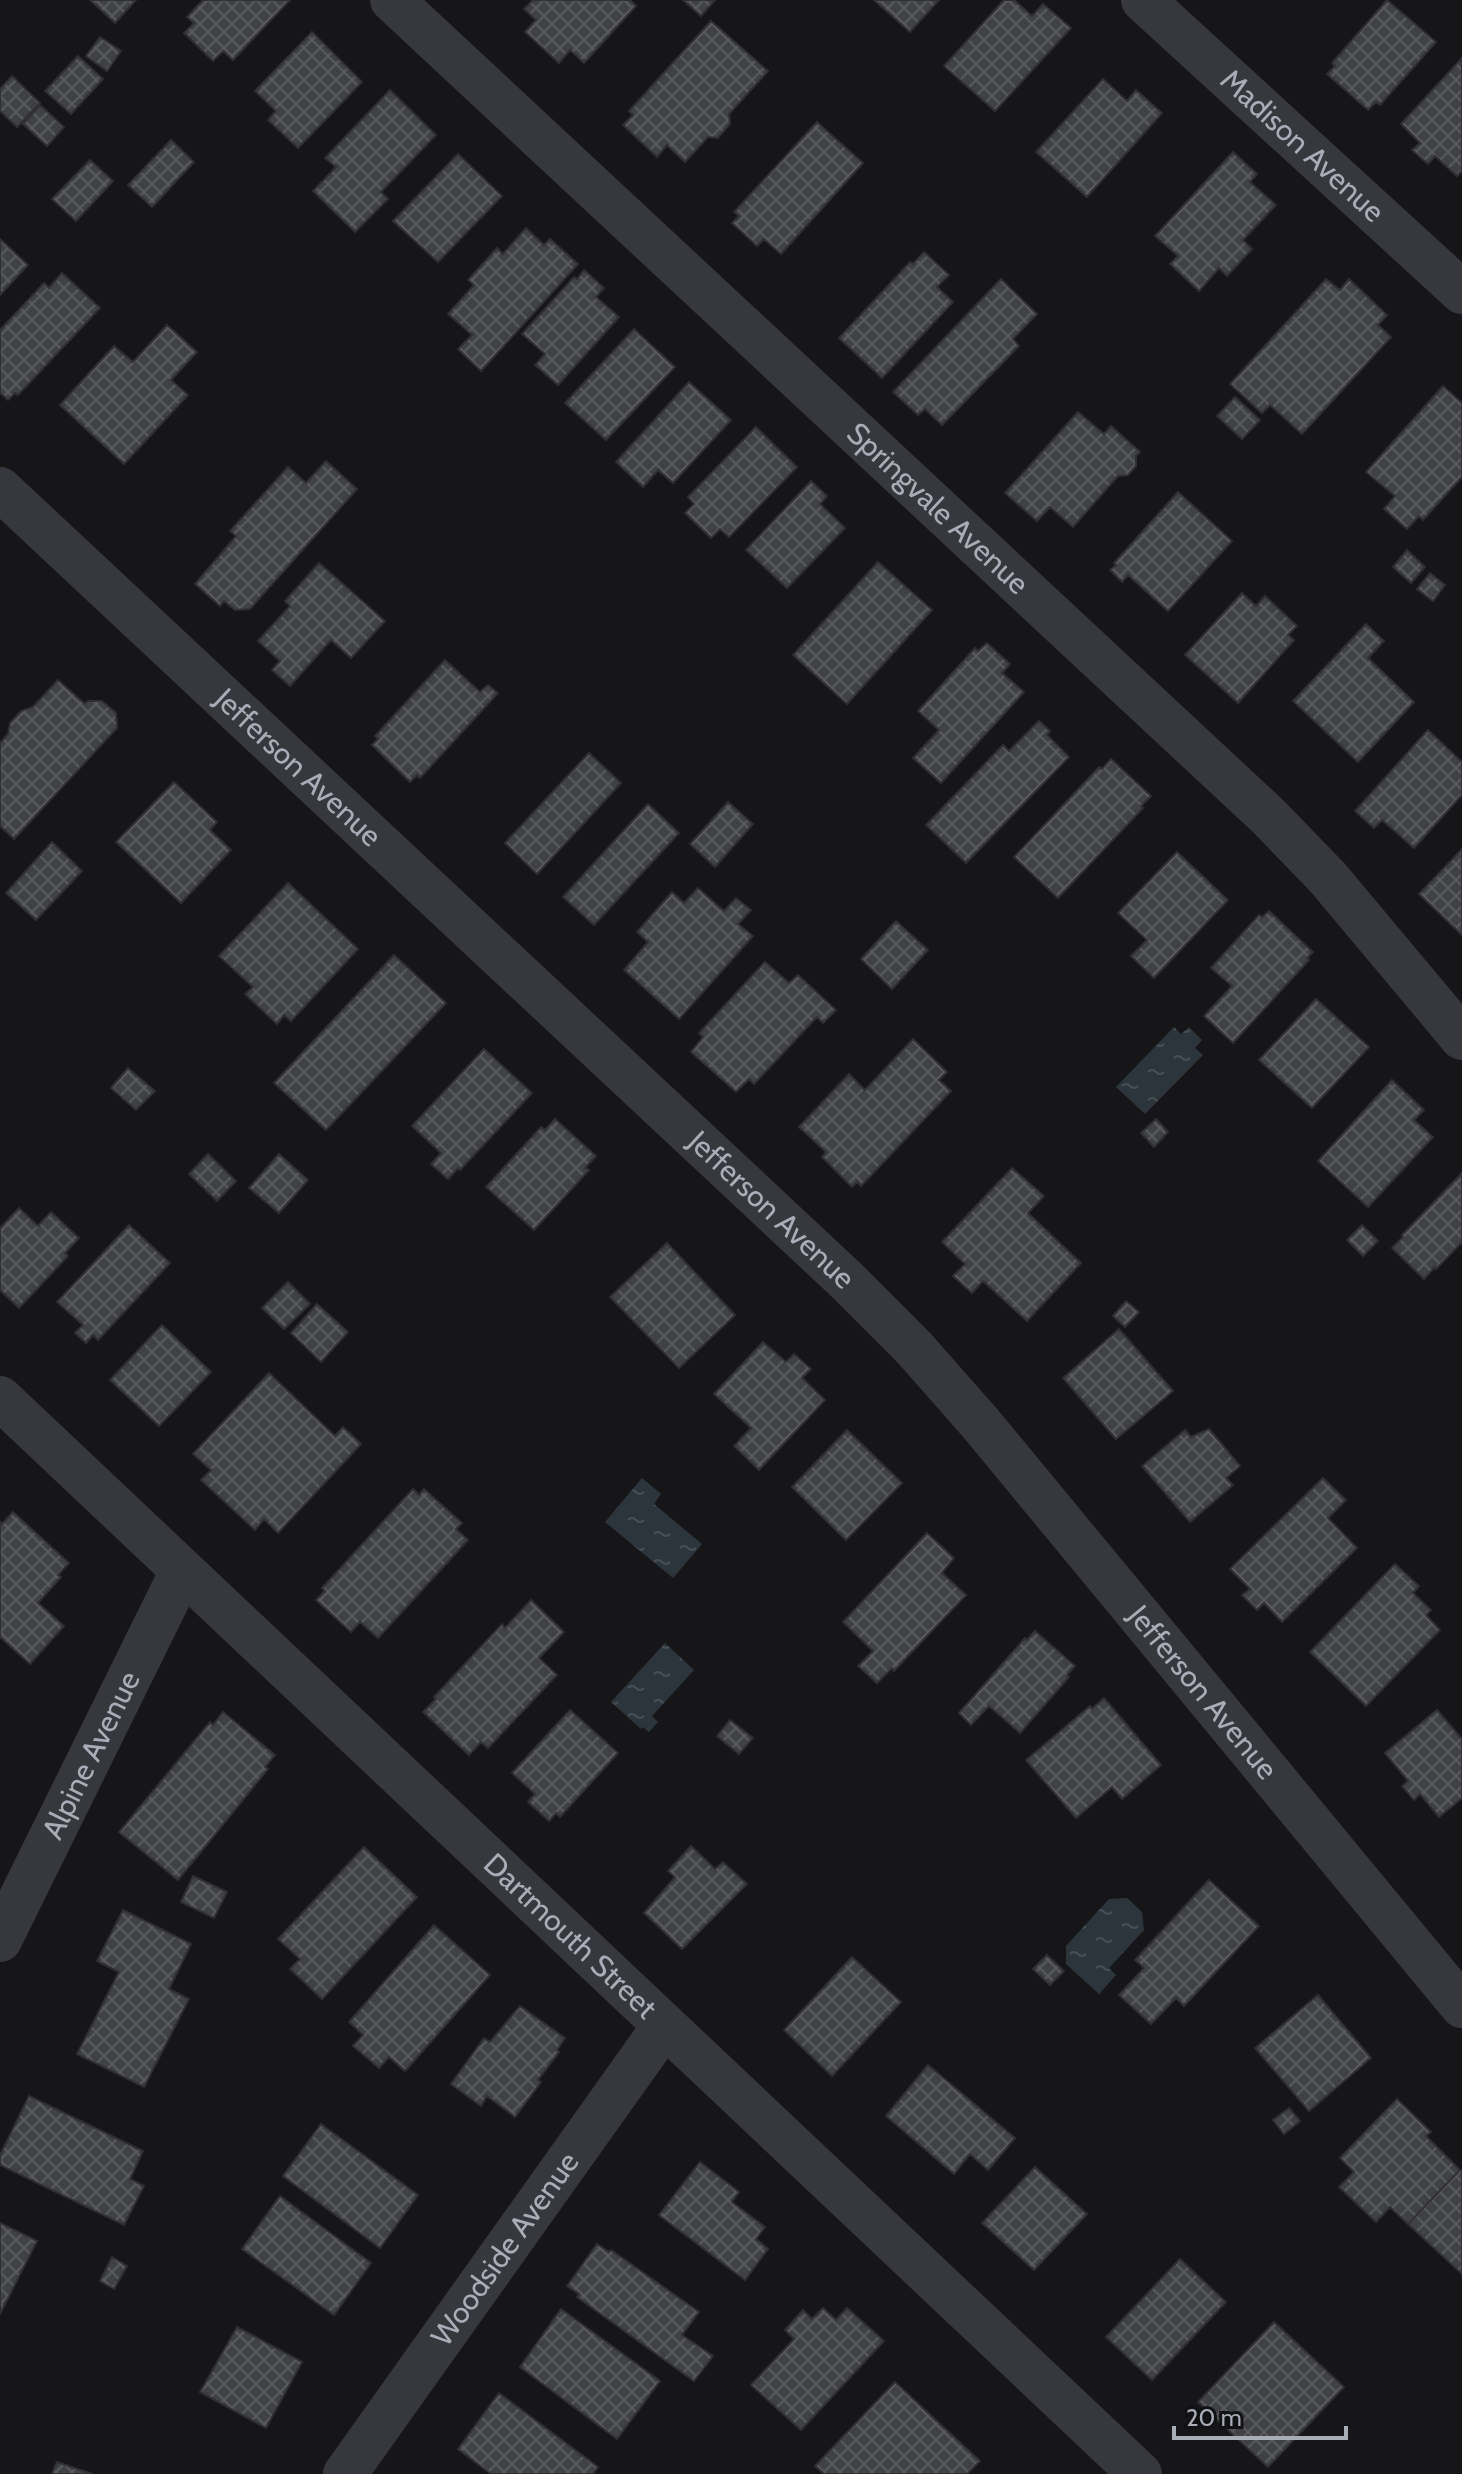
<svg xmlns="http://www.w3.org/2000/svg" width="1462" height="2474" viewBox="0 0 1462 2474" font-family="Cabin,sans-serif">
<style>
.water{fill:url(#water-ripples)}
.building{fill:url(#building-cross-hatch);stroke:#303034;stroke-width:2}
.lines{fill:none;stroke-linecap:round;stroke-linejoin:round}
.minor{stroke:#37383d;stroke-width:44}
.labels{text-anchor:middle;stroke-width:6;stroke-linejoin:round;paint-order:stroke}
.street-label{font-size:30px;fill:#a8adb8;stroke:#111113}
</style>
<defs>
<pattern id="water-ripples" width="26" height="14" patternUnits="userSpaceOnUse" patternTransform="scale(2)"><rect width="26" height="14" fill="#2c353c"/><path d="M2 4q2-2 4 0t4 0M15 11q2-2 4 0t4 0" fill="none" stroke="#485056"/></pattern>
<pattern id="building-cross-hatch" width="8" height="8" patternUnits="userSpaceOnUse" patternTransform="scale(2)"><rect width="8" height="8" fill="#404145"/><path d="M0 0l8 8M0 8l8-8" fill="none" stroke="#595a5e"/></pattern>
</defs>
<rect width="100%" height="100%" fill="#161618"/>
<path class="water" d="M1174,1027l7,7 8,-7 13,13 -7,8 8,7 -58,59 -29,-27z
M642,1478l19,16 -7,10 48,40 -29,34 -68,-56z
M665,1643l29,27 -42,46 6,6 -9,10 -6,-5 -2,2 -30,-27z
M1127,1898l15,14 2,18 -35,38 7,7 -17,19 -33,-30v-18l43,-47z"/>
<path class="building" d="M90,0h46l-21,23z
M203,0h87l-57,60 -10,-9 -10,10 -29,-28 10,-10 -7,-6z
M533,0h97l6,6 -52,57 -14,-13 -11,13 -34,-31 11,-12 -12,-11z
M683,0h32l-14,16z
M874,0h65l-29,32z
M1004,0h10l18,16 11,-12 28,24 -76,83 -51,-45z
M1387,0l49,42 -56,63 -4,-3 -8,8 -41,-36 8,-8 -3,-3z
M711,21l57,50 -39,43 1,10 -12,14 -10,-1 -23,25 -18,-17 -10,12 -34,-32 10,-10 -4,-4z
M312,32l50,50 -64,66 -30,-28 8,-9 -21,-20z
M100,37l21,14 -14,20 -21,-15z
M78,56l25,23 -32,35 -26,-23z
M1462,58v113l-5,5 -22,-20 -7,8 -16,-14 8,-7 -19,-19z
M12,76l28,27 -23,24 -17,-16v-22z
M1103,79l24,22 9,-11 26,23 -75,84 -51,-45z
M390,90l46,45 -55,57 7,7 -33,33 -42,-41 23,-24 -11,-9z
M40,105l24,22 -17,19 -24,-22z
M817,122l46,41 -82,91 -17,-15 -7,7 -25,-23 7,-7 -5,-4z
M171,140l23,22 -42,45 -24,-22z
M1233,152l24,22 -7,8 26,23 -33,35 9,9 -25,27 -8,-8 -20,23 -29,-27 8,-8 -23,-20z
M458,154l44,42 -64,66 -45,-41z
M90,160l23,21 -37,40 -24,-22z
M526,228l18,17 6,-6 28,25 -97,107 -23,-22 14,-14 -24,-21 26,-29 -6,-5 29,-32 6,6z
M0,239l28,26 -28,30z
M924,252l25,23 -12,12 16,15 -71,76 -43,-40 71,-76 3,2z
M584,270l20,18 -8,9 23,20 -61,68 -23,-20 10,-11 -23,-20 52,-57 3,2z
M62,273l38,35 -82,87 -3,-2 -7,7 -8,-7v-63l44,-47 5,5z
M1001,279l36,35 -24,25 6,7 -77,79 -17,-16 -7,6 -25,-23z
M1326,279l14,11 9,-11 38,36 -9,10 13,12 -89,97 -32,-29 -8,8 -32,-29z
M167,325l30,27 -26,28 17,15 -64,69 -64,-59 54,-59 19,16z
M634,329l41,38 -69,73 -41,-37z
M689,382l42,38 -58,63 -15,-13 -15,17 -27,-25z
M1443,386l19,17v74l-39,43 -4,-4 -12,13 -23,-20 11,-13 -29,-24z
M1235,397l25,23 -18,19 -25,-23z
M1078,412l26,22 7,-8 29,26 -4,4v10l-8,9 -10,1 -45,51 -23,-20 -13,14 -32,-28z
M756,427l41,40 -68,70 -9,-8 -9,9 -26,-25 9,-9 -6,-7z
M326,461l31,28 -107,120 -15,1 -11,-9 -4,5 -25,-22 41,-48 -6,-5 58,-64 18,16z
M811,481l16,15 -7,8 25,24 -58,60 -41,-38z
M1178,492l54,49 -64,70 -40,-36 -6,7 -12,-12 6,-5 -2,-2z
M1407,550l18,17 -14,16 -18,-16z
M878,562l54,48 -85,94 -54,-49z
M319,563l66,58 -34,37 -20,-18 -41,46 -18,-16 8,-9 -22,-20 32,-35 -5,-5z
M1430,573l15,12 -12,16 -16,-12z
M1242,593l14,13 9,-10 32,30 -9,9 6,5 -56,63 -53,-48z
M1366,624l18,17 -16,17 46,44 -56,60 -65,-61z
M987,643l23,21 -8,9 22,19 -83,91 -28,-25 26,-28 -21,-19 57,-63 3,3z
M445,660l35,32 8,-7 10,8 -78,85 -3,-3 -7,7 -38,-37 6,-6 -3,-3z
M58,680l27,24 3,-3h14l14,12 1,15 -103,111 -14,-13v-83l8,-9 2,-11 11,-12 12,-4z
M1039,721l11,10 -3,4 22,22 -103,106 -40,-38 77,-80 6,6z
M1428,730l34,32v33l-48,53 -32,-28 -8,8 -19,-17z
M589,753l32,30 -84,91 -32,-31z
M1111,759l40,37 -10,10 2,2 -85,90 -44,-41 85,-90 3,2z
M174,782l43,40 -7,8 21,20 -50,53 -65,-61z
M728,802l25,22 -38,43 -25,-23z
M648,804l31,29 -85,92 -31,-28z
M52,842l30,29 -46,49 -30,-27z
M1462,849v86l-43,-41z
M1177,852l51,48 -74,78 -23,-22 16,-16 -29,-27z
M288,883l70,66 -67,72 -7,-6 -7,9 -32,-30 8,-7 -34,-31z
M698,888l26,23 12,-13 15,12 -13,14 15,12 -74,83 -55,-49 24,-28 -11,-10 35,-40 12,11z
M1269,911l44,41 -6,6 2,2 -76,83 -29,-27 28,-30 -21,-18 48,-53 3,2z
M896,921l32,29 -36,39 -31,-30z
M394,955l52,48 -120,127 -52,-47z
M765,962l24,21 9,-8 38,35 -13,13 -6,-6 -63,67 -5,-5 -13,13 -45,-40 12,-15 -4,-4z
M1316,999l53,48 -57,61 -53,-48z
M913,1039l34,33 -8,8 12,11 -90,95 -4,-4 -5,5 -30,-30 4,-5 -27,-25 50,-53 16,16z
M484,1049l48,44 -72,77 -2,-2 -10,11 -17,-15 10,-11 -29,-27z
M128,1068l27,23 -19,19 -25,-22z
M1392,1080l32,30 -10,10 19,17 -65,70 -50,-46z
M555,1119l41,37 -11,12 4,2 -55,60 -48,-43 55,-60 4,3z
M1156,1119l12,13 -14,15 -13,-14z
M208,1154l28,27 -19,20 -28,-27z
M279,1154l29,26 -29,33 -30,-25z
M1012,1168l32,28 -16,17 53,50 -54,58 -44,-40 -11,12 -19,-17 12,-12 -23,-22z
M1462,1173v69l-26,27 -1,-2 -11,12 -32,-31 11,-11 -1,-2z
M19,1208l19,18 13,-14 28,26 -14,15 3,3 -49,52 -19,-18v-62z
M129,1225l41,38 -72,77 -5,-5 -7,8 -11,-10 8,-8 -26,-23z
M1362,1225l16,16 -15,15 -16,-16z
M667,1243l68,72 -56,53 -69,-71z
M288,1282l22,22 -26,25 -22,-21z
M1126,1301l13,11 -14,15 -12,-11z
M317,1304l31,28 -27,30 -30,-29z
M162,1325l49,47 -52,54 -49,-46z
M1119,1329l54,62 -57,48 -53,-61z
M763,1342l23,20 8,-8 17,15 -9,9 23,22 -66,70 -25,-24 17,-18 -37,-34z
M269,1373l66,63 8,-9 18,17 -83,89 -14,-14 -9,11 -54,-50 10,-10 -18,-16z
M1209,1429l31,37 -14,12 7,7 -43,37 -48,-56 43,-36 6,7z
M847,1430l55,53 -56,57 -54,-53z
M1323,1478l23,22 -18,18 29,30 -75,74 -18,-19 -7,7 -15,-15 8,-6 -20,-20z
M413,1489l6,6 5,-6 38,34 -6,6 12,11 -90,98 -18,-16 -9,10 -35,-32 9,-9 -3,-3z
M13,1512l56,51 -11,12 3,2 -23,26 26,23 -34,38 -30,-27v-115l2,2z
M927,1533l27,25 -12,15 24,22 -72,76 -2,-3 -15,15 -19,-17 15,-15 -30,-29z
M1395,1564l24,22 -6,7 18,17 -5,5 14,15 -74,76 -56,-54z
M531,1600l33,32 -25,26 18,17 -69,73 -7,-6 -12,13 -46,-43 13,-13 -2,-2 68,-73 3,4z
M1035,1631l40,35 -8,9 2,2 -49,56 -31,-27 -18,19 -12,-12 66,-75 2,2z
M1104,1698l57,67 -39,34 -10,-12 -36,31 -50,-58 64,-54 2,3z
M570,1710l48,43 -58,64 -4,-4 -7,8 -21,-19 7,-8 -23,-21z
M1437,1710l25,29v59l-23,19 -19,-23 -6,6 -12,-14 6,-5 -23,-28z
M223,1712l52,43 -10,12 3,2 -90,111 -59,-48 91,-110 3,3z
M730,1720l23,18 -14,16 -22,-18z
M691,1846l24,23 8,-7 24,22 -65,65 -38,-36 31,-36 -7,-6z
M364,1847l53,50 -95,102 -32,-30 10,-10 -22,-20z
M193,1876l34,16 -13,26 -33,-16z
M1209,1880l50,46 -75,80 -8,-8 -25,26 -32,-29 25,-27 -9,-8z
M123,1910l68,34 -22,45 20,10 -45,88 -67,-33 42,-82 -22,-11z
M434,1925l56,50 -85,96 -16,-14 -10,11 -26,-22 10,-11 -14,-13z
M1047,1955l17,16 -14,14 -17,-16z
M852,1957l49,45 -69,74 -48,-46z
M1318,1995l53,63 -62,53 -54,-63z
M520,2006l45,32 -8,12 2,2 -21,28 3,2 -26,35 -28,-21 -6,10 -30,-22 33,-46 6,4z
M928,2065l87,73 -27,32 -18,-16 -16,20 -68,-58z
M29,2096l114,55 -13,28 14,7 -20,39 -124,-60v-10z
M1397,2099l34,33 -5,4 34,34 -52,54 -18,-17 -14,15 -37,-35 15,-15 -14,-14z
M1289,2108l11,13 -16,13 -11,-14z
M321,2124l97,71 -38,53 -97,-72z
M700,2162l39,30 -7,10 33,25 -9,12 12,10 -23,31 -86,-65z
M1035,2167l52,47 -53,56 -52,-47z
M1460,2170l2,1v103l-54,-50z
M280,2196l91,67 -37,52 -92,-66z
M0,2223l37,18 -37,73z
M597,2244l12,8 2,-2 88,62 -17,23 31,21 -19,25 -117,-84 2,-3 -12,-8z
M112,2257l15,9 -13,23 -14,-8z
M1180,2259l46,43 -74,78 -46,-43z
M823,2308l13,12 11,-12 37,33 -83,89 -50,-45 43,-46 -9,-9 18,-20 9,9z
M561,2309l99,72 -43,58 -97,-72z
M1274,2322l70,65 -76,80 -70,-65z
M237,2327l65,35 -36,66 -66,-36z
M895,2382l85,79 -13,13h-143l-9,-8z
M499,2393l99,74 -5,7h-102l-33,-25z
M57,2462l35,12h-40z"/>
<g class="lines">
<g class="minor">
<path id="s1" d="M392,0l877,817 59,61 134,160"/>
<path id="s2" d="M1143,0l319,292"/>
<path id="s3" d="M0,489l844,789 71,71 66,75 481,582"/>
<path id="s4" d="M0,1398l1140,1076"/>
<path id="s5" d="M0,1940l182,-369"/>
<path id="s6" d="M345,2474l319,-448"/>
</g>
</g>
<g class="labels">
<g class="street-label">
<text dy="10" stroke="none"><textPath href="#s2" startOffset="216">Madison Avenue</textPath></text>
<text dy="10" stroke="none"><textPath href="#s1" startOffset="746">Springvale Avenue</textPath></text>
<text dy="10" stroke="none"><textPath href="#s3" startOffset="408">Jefferson Avenue</textPath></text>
<text dy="10" stroke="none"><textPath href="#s3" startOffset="1056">Jefferson Avenue</textPath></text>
<text dy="10" stroke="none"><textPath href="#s3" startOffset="1704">Jefferson Avenue</textPath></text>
<text dy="10" stroke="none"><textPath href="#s5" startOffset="206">Alpine Avenue</textPath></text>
<text dy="10" stroke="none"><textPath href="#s4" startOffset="784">Dartmouth Street</textPath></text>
<text dy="10" stroke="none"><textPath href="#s6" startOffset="276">Woodside Avenue</textPath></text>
</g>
</g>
<path d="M1174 2426v12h172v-12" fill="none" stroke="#a8adb8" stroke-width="4"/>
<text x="1186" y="2426" font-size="24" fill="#a8adb8" stroke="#111113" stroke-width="6" paint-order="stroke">20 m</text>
</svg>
